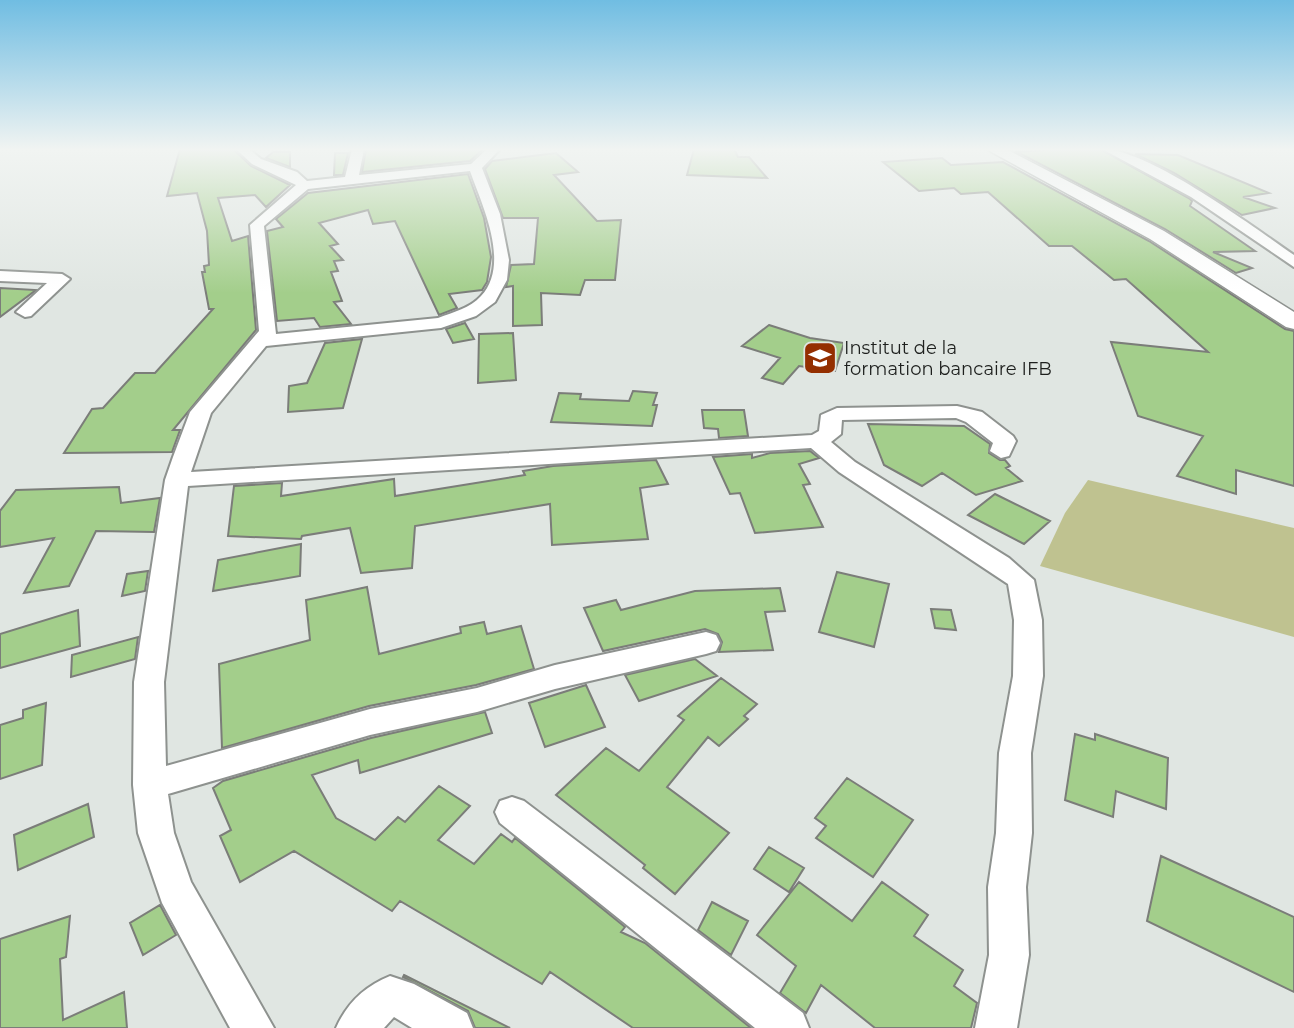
<svg xmlns="http://www.w3.org/2000/svg" width="1294" height="1028" viewBox="0 0 1294 1028" font-family="Montserrat,sans-serif">
<style>
.green{fill:#bfc290}
.building{fill:#a3ce8b;stroke:#7b7d79;stroke-width:2}
.lines{fill:none;stroke-linecap:round;stroke-linejoin:round}
.minor-casing{stroke:#8e928f;stroke-width:4}
.major-casing{stroke:#8e928f;stroke-width:3}
.minor{fill:#fff;fill-rule:evenodd}
.major{fill:#fff;fill-rule:evenodd}
.labels{text-anchor:middle;stroke-width:6;stroke-linejoin:round;paint-order:stroke}
.far-poi-label{font-size:18px;fill:#1e201e;stroke:#e0e6e2;text-anchor:start}
</style>
<rect width="100%" height="100%" fill="#e0e6e2"/>
<path class="green" d="M1088,480l206,48v109l-254,-71 25,-53z"/>
<path class="building" d="M180,149h53l18,17 39,19 -24,22 -11,-12 -37,3 14,43 16,-5 8,94 -83,100h7l-8,22 -108,1 28,-44 11,-1 32,-35h20l58,-64h-4l-7,-37h3l-1,-6 5,-1 -2,-34 -10,-38 -30,3z
M366,149h117l-13,12 -108,11z
M694,149h40l4,8h11l18,21 -80,-3z
M1059,149h41l90,50 2,2 -2,5 65,45 -42,1 39,16 -16,5 -71,-44 -148,-77z
M273,152h17v15l-24,-9z
M335,153h13l-5,22h-9z
M556,153l22,19 -24,3 43,46 24,-1 -6,60h-30l-5,15 -39,-2 1,32 -29,1v-40l-7,1 5,-22 23,-1 4,-46h-35l-18,-49 7,-8z
M1135,154l43,1 91,38 -26,4 32,11 -33,7 -68,-42z
M942,158l9,7 52,-3 146,79 136,88 9,2v155l-58,-16v24l-59,-18 26,-40 -65,-20 -27,-74 97,10 -82,-73 -12,1 -42,-34h-23l-61,-54 -27,2 -7,-6 -35,3 -36,-29z
M468,174l16,44 7,39 -4,25 -5,8 -33,4 8,14 -18,7 -44,-94 -22,3 -5,-14 -49,13 19,21 -8,2 13,14 -9,1 4,10 -7,1 11,29 -8,1 17,22 -31,3 -6,-9 -37,3 -10,-90 16,-4 -7,-8 32,-26z
M0,288l36,2 -36,27z
M465,323l9,16 -21,4 -7,-14z
M769,325l41,13 34,5 -9,28 -36,-5 -16,18 -21,-6 18,-20 -38,-12z
M513,333l3,47 -38,3 1,-49z
M362,339l-19,69 -55,4 1,-26 18,-3 18,-40z
M633,391l24,2 -4,12h4l-5,21 -101,-4 8,-29 22,1 -1,5 49,2z
M702,410h42l4,26 -29,2 -1,-9 -14,-1z
M868,424l96,2 26,18 -1,9 11,7h5l5,6 -4,2 16,13 -46,14 -34,-22 -20,13 -38,-21z
M810,451l9,7 -20,6 11,20 -7,1 20,42 -68,6 -15,-40 -10,1 -17,-37 39,-3v4l18,-5z
M656,460l12,24 -28,4 8,51 -96,6 -2,-41 -135,22 -3,42 -51,5 -11,-45 -48,8 -1,3 -73,-3 6,-50 48,-3 -1,13 113,-17 1,17 130,-21 -2,-4 30,-5z
M119,487l2,16 39,-5 -6,34 -58,-1 -27,55 -45,7 30,-55 -54,9v-36l16,-21z
M995,494l55,27 -26,23 -56,-29z
M301,544l-1,32 -87,15 5,-31z
M148,571l-3,20 -23,5 5,-22z
M837,572l52,12 -15,63 -55,-15z
M367,587l12,67 82,-21 -1,-6 24,-5 3,12 34,-8 13,43 -58,16 -107,21 -147,42 -3,-84 91,-24 -4,-40z
M780,588l5,23 -20,1 8,38 -54,2 3,-10 -4,-8 -13,-5 -102,22 -19,-43 32,-8 5,10 74,-19z
M931,609l20,1 5,20 -21,-2z
M78,610l2,36 -80,22v-34z
M138,637l-3,22 -64,18 1,-22z
M695,659l22,17 -78,25 -14,-26z
M721,678l36,26 -13,12 4,3 -29,27 -11,-9 -41,50 62,46 -54,61 -32,-26 2,-3 -89,-70 50,-47 33,23 45,-51 -6,-4z
M586,685l19,42 -60,20 -16,-44z
M46,703l-4,62 -42,14v-54l23,-7v-8z
M485,712l7,21 -132,40 -2,-13 -46,15 24,43 39,22 23,-23 7,5 34,-36 31,20 -32,34 36,24 27,-30 11,8 3,-4 110,89 -4,5 24,11 106,85h-118l-83,-56 -8,12 -142,-83 -8,10 -98,-60 -54,31 -20,-46 11,-6 -18,-42 10,-7 148,-43z
M1075,734l20,6v-6l73,24 -2,51 -50,-18 -3,26 -48,-17z
M847,778l66,42 -40,57 -57,-39 10,-12 -11,-8z
M88,804l6,33 -76,33 -4,-35z
M769,847l35,21 -15,24 -35,-23z
M1161,856l133,61v75l-147,-71z
M799,882l53,39 30,-39 46,33 -14,21 49,34 -9,16 23,17 -6,25h-96l-54,-43 -15,28 -26,-20 16,-27 -39,-31z
M712,902l36,19 -17,34 -33,-25z
M160,905l16,30 -33,20 -13,-32z
M70,916l-4,41 -6,2 3,61 61,-28 3,36h-127v-89z
M404,975l106,53h-35l-7,-17 -65,-34z"/>
<g class="lines">
<g class="minor-casing">
<path id="minor" d="M236,149h13l12,10 36,13 10,9 38,-4 7,-28h12l-5,26 112,-11 16,-15h13l-18,19 18,46 9,46 -2,20 -12,22 -19,14 -35,12 -175,18 -55,67 -20,59 621,-37 7,-4 2,-16 16,-7 120,-2 25,6 31,24 3,5 -7,15 -8,2 -11,-7 3,-8 -27,-21 -10,-4 -114,2 -1,14 -10,8 24,20 154,96 25,22 8,40 1,56 -12,77 1,80 -6,54 3,68 -12,73h-42l14,-73 -1,-68 8,-54 3,-80 14,-77 1,-56 -6,-36 -169,-112 -28,-24 -623,38 -24,196 2,84 204,-57 107,-21 78,-23 151,-33 10,3 4,8 -4,8 -10,3 -151,35 -78,23 -107,23 -202,59 6,39 17,49 83,146h-44l-68,-125 -24,-70 -5,-48 1,-103 31,-202 8,-23 17,-45 69,-81 -9,-106 46,-40 -44,-21zM470,171c12,34 41,93 11,125 -11,12 -27,16 -43,22l-162,16 -12,-108 44,-37z
M1102,149c47,0 150,77 192,106v12l-103,-70z
M0,271l62,3 8,5 -39,37 -6,1 -9,-5 31,-29 -47,-2z
M512,797l12,4 279,212 6,15h-54l-255,-205 -5,-11 5,-11z
M390,976l24,8 53,29 6,15h-61l-18,-11 -10,11h-48c11,-25 29,-42 54,-52z"/>
</g>
<g class="major-casing">
<path id="major" d="M986,149h20l158,82 130,81v17l-8,-2 -136,-88z"/>
</g>
<use href="#minor" class="minor"/>
<use href="#major" class="major"/>
</g>
<linearGradient id="sky" x2="0" y2="1"><stop stop-color="#70bde2"/><stop offset="0.51" stop-color="#f1f4f2"/><stop offset="1" stop-color="#f1f4f2" stop-opacity="0"/></linearGradient>
<rect width="1294" height="293" fill="url(#sky)"/>
<defs>
<g id="school-square" transform="scale(1.75)"><rect x="-9" y="-9" width="18" height="18" rx="4" fill="#942f00" stroke="#e0e6e2"/><path d="M0-5L7-2L0 1L-7-2ZM-4 1L0 2.5L4 1V4Q0 6-4 4Z" fill="#fff"/></g>
</defs>
<g fill-rule="evenodd">
<use href="#school-square" x="820" y="358"/>
</g>
<g class="labels">
<g class="far-poi-label">
<text x="844" y="354">Institut de la<tspan x="844" dy="21">formation bancaire IFB</tspan></text>
</g>
</g>
</svg>
